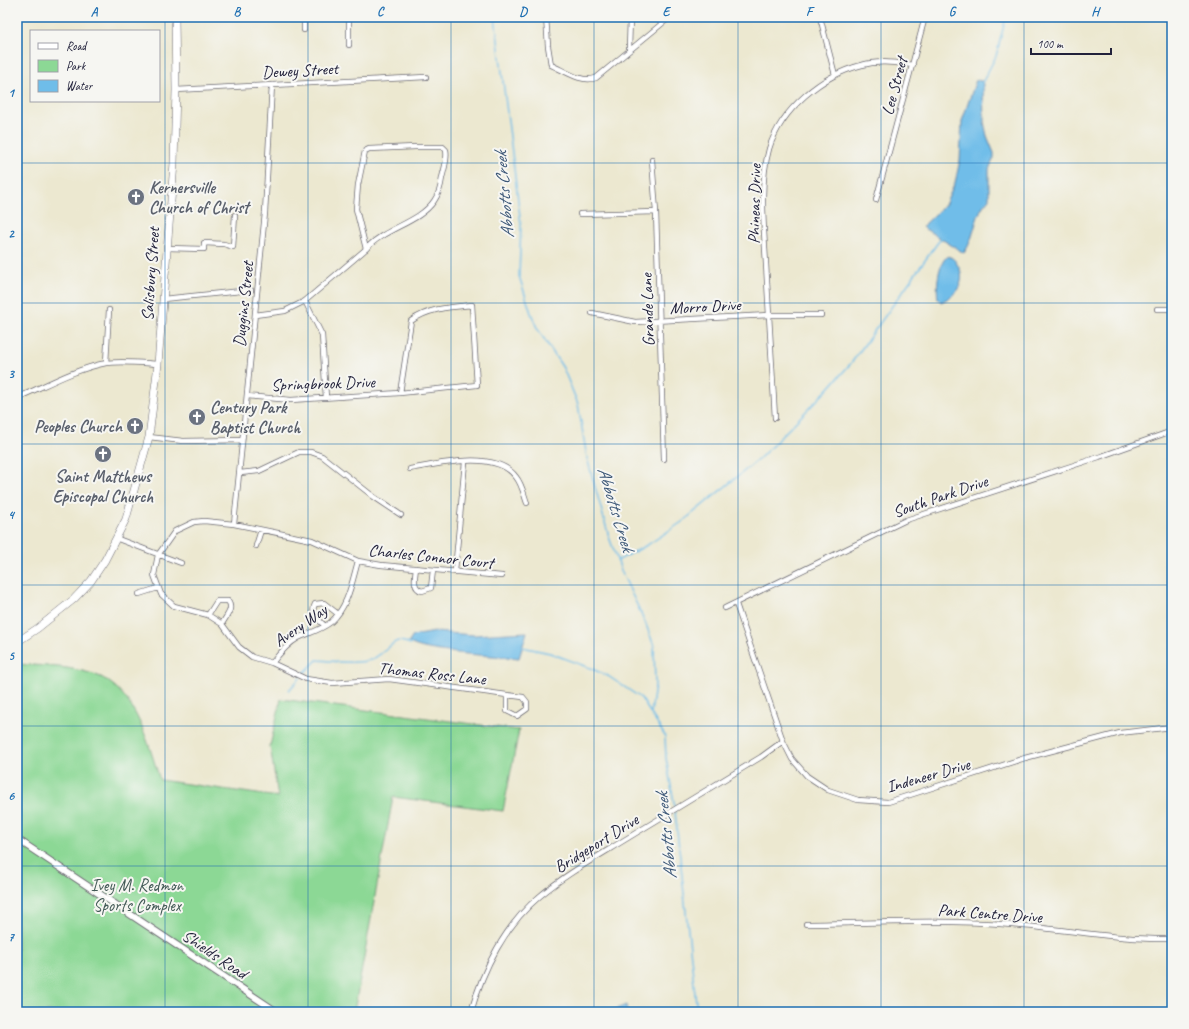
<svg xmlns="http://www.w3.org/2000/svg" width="1189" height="1029" viewBox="0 0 1189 1029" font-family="Caveat,sans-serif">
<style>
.green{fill:#8cd895;stroke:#577d68}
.water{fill:#6fbde9;stroke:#487092}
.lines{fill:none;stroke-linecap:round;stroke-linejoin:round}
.stream{stroke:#6fbde9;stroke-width:1.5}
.minor-casing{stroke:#69676f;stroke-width:6}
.tertiary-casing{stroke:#69676f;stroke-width:8}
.secondary-casing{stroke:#69676f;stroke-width:8}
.minor{stroke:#fff;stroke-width:4.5}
.tertiary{stroke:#fff;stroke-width:6}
.secondary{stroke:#fff;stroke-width:7}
.grid{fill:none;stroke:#1f6fb2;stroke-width:1;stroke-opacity:0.55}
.labels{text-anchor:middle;stroke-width:4;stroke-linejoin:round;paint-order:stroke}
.street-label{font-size:17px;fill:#22223b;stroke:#f6f6f2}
.worship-label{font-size:17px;font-weight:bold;fill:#5b616d;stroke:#f6f6f2;text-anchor:start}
.park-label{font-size:17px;fill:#425956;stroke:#f6f6f2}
.water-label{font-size:18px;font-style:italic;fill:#3d5878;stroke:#f6f6f2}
.neatline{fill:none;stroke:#1f6fb2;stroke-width:1.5}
.grid-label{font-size:13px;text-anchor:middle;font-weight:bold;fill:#1f6fb2}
</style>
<rect width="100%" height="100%" fill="#f6f6f2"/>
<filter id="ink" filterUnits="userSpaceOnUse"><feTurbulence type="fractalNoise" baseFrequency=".025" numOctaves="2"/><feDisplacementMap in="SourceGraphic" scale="8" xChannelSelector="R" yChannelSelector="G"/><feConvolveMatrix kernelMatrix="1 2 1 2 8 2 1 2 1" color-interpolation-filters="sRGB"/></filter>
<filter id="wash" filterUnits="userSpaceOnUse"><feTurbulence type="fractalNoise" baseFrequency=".012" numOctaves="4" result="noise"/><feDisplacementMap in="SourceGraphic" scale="16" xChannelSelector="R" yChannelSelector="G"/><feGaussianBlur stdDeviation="0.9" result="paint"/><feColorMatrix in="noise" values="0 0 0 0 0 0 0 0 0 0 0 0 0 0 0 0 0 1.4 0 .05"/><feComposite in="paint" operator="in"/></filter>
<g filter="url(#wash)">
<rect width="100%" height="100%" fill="#ece8d0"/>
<path class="green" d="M17,664c27,2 59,2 84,13 36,18 48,69 59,103l118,17 -8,-51 11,-47 238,31 -16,81 -110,-14 -39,215h-337z"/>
<path class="water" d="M976,80l6,1 1,4 1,37 3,14 7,17v5l-5,11v30c-15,13 -13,38 -25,54l-42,-26 23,-22 10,-22 5,-23 2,-39z
M948,256c5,2 7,4 9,8 11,17 0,31 -16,38l-3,-3c-2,-11 0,-37 10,-43z
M435,632l39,3 53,-3 -8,26c-19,-2 -100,-5 -110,-16l4,-6z
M626,1005l1,7h-18z"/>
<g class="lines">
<path class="stream" d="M495,17l26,207 -2,52 12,37 6,15 26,40 15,36 9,54 22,79 13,36 23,49 9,24 1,40 -4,27
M982,83l14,-27 10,-39
M617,561l32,-17 33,-22 77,-63 69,-70 24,-27 89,-124
M522,647l28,6 40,15 18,8 33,22 24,38 1,22 9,50
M302,675l15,-15c16,1 34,4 50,1 14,-3 24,-19 31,-20 4,0 9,2 13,3
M289,690l11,-12
M675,812l22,200"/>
</g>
</g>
<g filter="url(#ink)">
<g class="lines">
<g class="minor-casing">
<path id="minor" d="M546,17l2,29 3,19c14,6 30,18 45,13l74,-61
M820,17l15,58
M304,30v-13
M349,45v-28
M629,49l1,-32
M176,90l250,-13
M416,147h27l3,3c2,9 -2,19 -4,28 -1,8 -3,16 -8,23 -15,22 -50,27 -68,48l-10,-40 2,-24 7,-34 4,-2z
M652,160l4,52 8,247
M876,200l49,-183
M580,214l76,-2
M167,248l37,1v-6l20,1 9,3 2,-32
M163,299l88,-9
M305,301l17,34 4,63
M472,305l5,80 -77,8 11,-72c17,-13 40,-14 61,-16z
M1157,309h15
M592,313l43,9 134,-7h52
M255,315l30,-4 20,-10 61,-52
M106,363l3,-53
M247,396l44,4 109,-7
M17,398c28,-12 58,-29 89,-35 17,-2 35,0 52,1
M775,418c-3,-51 -6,-103 -9,-154 -2,-37 -7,-79 3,-115 12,-40 53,-74 93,-84 17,-5 34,-2 51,0
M149,437l34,4 59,-1
M410,469c28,-5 86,-20 106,8 6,7 8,18 11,26
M240,473l19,-2 40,-19h12l11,4 52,41 27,18
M234,524l31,-311 7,-128
M118,539l63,24
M256,546l5,-16
M416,568c-1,9 -4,20 6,23l9,-3 2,-18
M455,571l10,-109
M502,576l-121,-11 -23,-4 -46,-21 -78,-16 -30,-3 -10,1 -19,9 -17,24 -4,20 7,19 13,12 34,9 14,9 17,23 13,10 20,6 34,16 26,4 57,-4 118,16 16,2 4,5v7l-10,7 -10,-5v-16
M139,594l19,-6
M736,604l47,137 9,18 15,17 21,14 30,10 30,2 137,-44 95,-25 52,-6
M725,608l181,-88 193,-63 73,-26
M208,615l9,-14h11c6,8 -2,15 -6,23
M325,626c-7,-7 -15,-12 -10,-22l9,-1 14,11
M272,663c7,-9 15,-19 26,-25 11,-5 23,-8 33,-16 17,-15 21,-40 27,-61
M806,924c68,-1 138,-5 206,1 54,4 105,15 160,14
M471,1012c12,-43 34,-87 69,-116 26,-22 57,-39 86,-57 45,-27 90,-55 135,-82l22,-16"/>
</g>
<g class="tertiary-casing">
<path id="tertiary" d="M17,839l260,173"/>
</g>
<g class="secondary-casing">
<path id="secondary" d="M17,642l21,-14 36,-29 17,-18 14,-21 21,-41 23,-82 9,-73 16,-201 2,-73 -1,-73"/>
</g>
<use href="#minor" class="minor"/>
<use href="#tertiary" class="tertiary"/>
<use href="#secondary" class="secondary"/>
</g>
</g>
<path class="grid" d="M165,17v995M308,17v995M451,17v995M594,17v995M738,17v995M881,17v995M1024,17v995M17,163h1155M17,303h1155M17,444h1155M17,585h1155M17,726h1155M17,866h1155"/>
<defs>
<g id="church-disc" transform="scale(0.9)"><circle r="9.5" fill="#6b7280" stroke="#f6f6f2"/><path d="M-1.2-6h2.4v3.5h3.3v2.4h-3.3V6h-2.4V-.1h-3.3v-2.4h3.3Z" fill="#fff"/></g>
</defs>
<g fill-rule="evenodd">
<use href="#church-disc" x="136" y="197"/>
<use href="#church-disc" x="197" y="417"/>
<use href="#church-disc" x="135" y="426"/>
<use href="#church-disc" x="103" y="454"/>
</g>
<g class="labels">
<g class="street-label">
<text transform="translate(300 70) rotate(-3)" y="6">Dewey Street</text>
<text transform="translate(894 86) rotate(-75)" y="6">Lee Street</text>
<text transform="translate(754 204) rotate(-89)" y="6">Phineas Drive</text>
<text transform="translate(150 274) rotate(-86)" y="6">Salisbury Street</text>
<text transform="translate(243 304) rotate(-84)" y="6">Duggins Street</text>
<text transform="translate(705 306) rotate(-3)" y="6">Morro Drive</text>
<text transform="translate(647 310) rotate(-92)" y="6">Grande Lane</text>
<text transform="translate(323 383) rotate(-2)" y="6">Springbrook Drive</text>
<text transform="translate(940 496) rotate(-19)" y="6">South Park Drive</text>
<text transform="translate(431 556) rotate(6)" y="6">Charles Connor Court</text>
<text transform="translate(300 625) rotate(-35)" y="6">Avery Way</text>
<text transform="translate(432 673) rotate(6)" y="6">Thomas Ross Lane</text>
<text transform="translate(928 775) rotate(-16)" y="6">Indeneer Drive</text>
<text transform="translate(596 843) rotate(-32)" y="6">Bridgeport Drive</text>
<text transform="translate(990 913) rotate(4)" y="6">Park Centre Drive</text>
<text transform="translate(215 954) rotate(34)" y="6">Shields Road</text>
</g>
<g class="worship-label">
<text x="149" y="193">Kernersville<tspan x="149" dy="20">Church of Christ</tspan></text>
<text x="210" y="413">Century Park<tspan x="210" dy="20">Baptist Church</tspan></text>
<text x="122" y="432" text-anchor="end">Peoples Church</text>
<text x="103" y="482" text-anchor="middle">Saint Matthews<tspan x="103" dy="20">Episcopal Church</tspan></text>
</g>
<g class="park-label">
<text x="137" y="891">Ivey M. Redmon<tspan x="137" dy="20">Sports Complex</tspan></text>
</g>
<g class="water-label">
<text transform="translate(504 195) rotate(-95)" y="6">Abbotts Creek</text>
<text transform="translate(616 509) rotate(73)" y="6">Abbotts Creek</text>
<text transform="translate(666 836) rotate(-96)" y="6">Abbotts Creek</text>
</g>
</g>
<rect width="1189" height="1029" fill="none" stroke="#f6f6f2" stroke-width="44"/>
<rect x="30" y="30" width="130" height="72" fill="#f6f6f2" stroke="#a1a1a9"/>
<rect x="38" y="43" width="20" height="6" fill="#ffffff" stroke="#a1a1a9"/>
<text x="66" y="50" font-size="12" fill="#22223b">Road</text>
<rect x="38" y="60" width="20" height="12" fill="#8cd895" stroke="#a1a1a9"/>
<text x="66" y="70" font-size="12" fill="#22223b">Park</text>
<rect x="38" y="80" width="20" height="12" fill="#6fbde9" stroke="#a1a1a9"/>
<text x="66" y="90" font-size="12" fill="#22223b">Water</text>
<path d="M1031 48v6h80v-6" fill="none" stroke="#22223b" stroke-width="2"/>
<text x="1037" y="48" font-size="12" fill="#22223b" stroke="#f6f6f2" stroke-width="3" paint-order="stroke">100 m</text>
<rect x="22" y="22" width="1145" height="985" class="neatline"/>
<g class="grid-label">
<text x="94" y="16">A</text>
<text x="237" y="16">B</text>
<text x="380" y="16">C</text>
<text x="523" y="16">D</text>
<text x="666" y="16">E</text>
<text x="809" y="16">F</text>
<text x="952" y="16">G</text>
<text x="1095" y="16">H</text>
<text x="11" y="97">1</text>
<text x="11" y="238">2</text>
<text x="11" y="378">3</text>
<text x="11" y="519">4</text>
<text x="11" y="660">5</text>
<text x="11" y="800">6</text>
<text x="11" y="941">7</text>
</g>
</svg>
